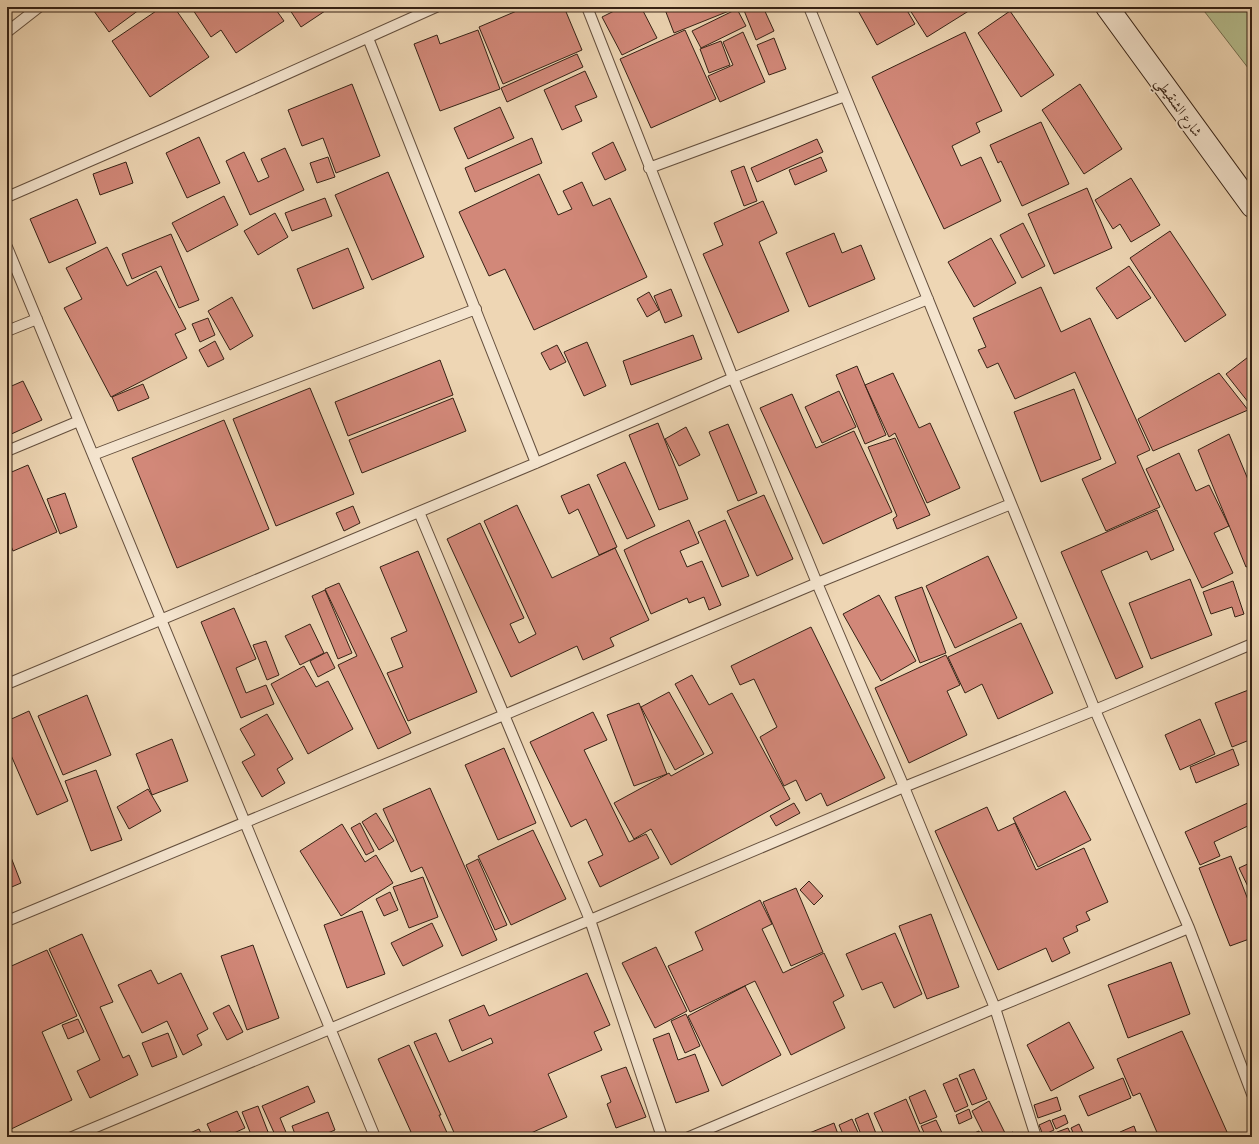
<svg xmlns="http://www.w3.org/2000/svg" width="1259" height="1144" font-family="Vollkorn,Amiri,serif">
	<rect width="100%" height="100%" fill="#eed6b4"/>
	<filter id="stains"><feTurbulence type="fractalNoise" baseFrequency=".005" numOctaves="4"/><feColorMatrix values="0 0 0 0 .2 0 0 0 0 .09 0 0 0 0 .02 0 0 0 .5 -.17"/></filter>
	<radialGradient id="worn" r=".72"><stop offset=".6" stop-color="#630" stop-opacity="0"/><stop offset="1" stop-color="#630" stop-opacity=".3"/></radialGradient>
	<path fill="#b6be8f" stroke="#767052" d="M1201,7H1252V73Z"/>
	<path fill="#d28879" stroke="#362215" d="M91,7H143L109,32Z
		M162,7H174L209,57L150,97L112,41Z
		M191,7H274L284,21L236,53L221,30L211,37Z
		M288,7H331L301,27Z
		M526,7H564L582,50L503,84L479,27Z
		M622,7H641L657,38L622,55L602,17Z
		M664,7H739L674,33Z
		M746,7H763L774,31L756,40L743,8Z
		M856,7H905L915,24L877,45Z
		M908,7H975L927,37Z
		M737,9L746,26L701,48L692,31Z
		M1010,11L1054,75L1021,97L978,33Z
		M478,30L500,89L440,111L414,44L437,35L440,44Z
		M685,30L716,99L651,128L620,59Z
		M743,32L765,82L720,102L708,76L733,65L723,42Z
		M965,32L1002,111L976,123L980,132L952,146L961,166L981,157L1001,201L944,229L872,77Z
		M774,38L786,69L769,75L757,45Z
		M721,41L730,65L709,73L700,49Z
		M577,54L583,67L507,102L501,88Z
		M585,71L597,97L575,106L582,121L562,130L544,90Z
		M352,84L380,156L336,173L323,138L302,146L288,110Z
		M1080,84L1122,149L1084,174L1042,110Z
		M500,107L514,138L468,159L454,128Z
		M1041,122L1069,184L1022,206L1001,161L998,163L990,145Z
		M199,137L220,183L187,198L166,153Z
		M532,138L542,163L475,192L465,168Z
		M817,139L823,152L757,182L751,168Z
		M613,142L626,170L605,180L592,153Z
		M285,148L304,190L250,215L226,161L244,152L258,182L269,177L261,159Z
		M328,157L335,177L317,183L310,163Z
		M821,157L827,171L795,185L789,170Z
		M126,162L133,183L100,195L93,174Z
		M744,166L757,201L744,206L731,171Z
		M388,172L424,257L372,280L335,195Z
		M539,174L558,215L572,209L563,191L582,182L593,206L610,198L647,277L534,330L505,269L489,276L459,212Z
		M1131,178L1160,225L1131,242L1120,224L1113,229L1095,200Z
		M1087,188L1112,248L1054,274L1028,214Z
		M224,196L238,225L187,252L172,223Z
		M325,198L332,216L292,231L285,213Z
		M77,199L96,243L49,263L30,219Z
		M763,201L777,233L759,242L789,311L738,333L703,254L723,245L714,223Z
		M275,213L288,237L258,255L244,231Z
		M1023,223L1045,266L1022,278L1000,235Z
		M1170,231L1226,315L1185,342L1130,258Z
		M834,233L842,253L861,245L875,279L809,307L786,253Z
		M171,234L199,300L179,308L161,266L132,279L122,254Z
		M991,238L1016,283L974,307L948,262Z
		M107,247L127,286L156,271L186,329L175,334L187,358L111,397L64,308L82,299L66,268Z
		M348,248L364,288L313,309L297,269Z
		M1129,266L1151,298L1117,319L1096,288Z
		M1041,287L1061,332L1090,318L1150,450L1137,456L1160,507L1106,531L1082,479L1116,463L1075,372L1015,399L998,363L987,368L978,350L986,347L973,318Z
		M671,289L682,316L665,323L654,296Z
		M649,292L659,310L647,317L637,299Z
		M232,297L253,336L230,350L208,311Z
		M208,318L215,335L200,342L192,324Z
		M693,335L702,359L631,385L623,361Z
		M215,341L224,359L208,367L199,350Z
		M587,342L606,386L584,396L564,352Z
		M557,345L566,362L550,370L541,353Z
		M1252,354V407L1226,374Z
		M440,360L453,395L348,436L335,402Z
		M857,366L886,435L865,444L836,375Z
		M893,373L919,428L930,423L960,488L927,503L895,433L889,437L865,385Z
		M1219,373L1248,410L1153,451L1138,419Z
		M23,381L42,420L7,436V388Z
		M143,384L149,398L118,411L112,397Z
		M310,388L354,494L276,526L233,419Z
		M1074,389L1101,459L1041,482L1014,412Z
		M839,391L856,427L822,443L805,407Z
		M792,394L816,448L854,431L892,512L823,544L760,408Z
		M453,398L466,431L362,473L349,440Z
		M224,420L269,529L177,568L132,458Z
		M658,423L688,499L659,510L629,435Z
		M728,424L757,493L738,501L709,432Z
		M686,427L700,455L679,466L665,439Z
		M1229,434L1252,489V565L1246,567L1198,450Z
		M895,438L930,515L897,529L893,519L897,516L868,447Z
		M1179,453L1196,491L1209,485L1229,526L1214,533L1233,573L1202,588L1146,469Z
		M625,462L655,526L627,539L597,475Z
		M28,465L57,532L13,551L7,536V474Z
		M589,484L617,547L599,555L578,509L569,514L561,496Z
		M65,493L77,527L60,534L47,499Z
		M764,495L793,559L757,576L727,511Z
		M517,505L552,578L615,548L649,620L610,638L614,646L583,660L577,646L511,677L447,539L480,523L524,618L510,624L519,643L536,634L484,521Z
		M353,506L360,523L344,531L336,513Z
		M1157,510L1174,550L1151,560L1147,551L1101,571L1143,667L1116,679L1061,552Z
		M689,520L699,543L680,551L687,567L702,561L721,605L709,610L704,597L689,603L687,598L651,614L624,550L644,540Z
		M725,520L749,576L722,587L698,532Z
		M418,551L477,692L408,721L387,673L403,667L391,638L407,631L380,567Z
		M988,556L1017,618L955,648L926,586Z
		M1190,579L1212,635L1151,659L1129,603Z
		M1233,581L1244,614L1235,617L1232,607L1211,614L1203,592Z
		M339,583L411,733L378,749L338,665L357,656L325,589Z
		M922,587L946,653L920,663L895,597Z
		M325,590L352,653L338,659L312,596Z
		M879,595L916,661L881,681L843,614Z
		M234,608L256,659L236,668L246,693L266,685L274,704L241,718L201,622Z
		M1021,623L1053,693L998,719L982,684L965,693L948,657Z
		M310,624L324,653L300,665L285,636Z
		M811,627L885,778L827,806L821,793L806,801L796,780L784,786L760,737L777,727L754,679L740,685L731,666Z
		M266,641L279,675L267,680L253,645Z
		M327,652L335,668L318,677L310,661Z
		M946,655L960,685L947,691L967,735L909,763L875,688Z
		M304,666L316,687L328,681L353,729L308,754L271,684Z
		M692,675L709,705L732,693L790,799L671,865L651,829L634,839L614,803L669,773L671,776L713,753L675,684Z
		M1251,689L1252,739L1232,747L1215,703Z
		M669,692L704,754L675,770L641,707Z
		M87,695L111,755L63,775L38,716Z
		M639,703L667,774L634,786L607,715Z
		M29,711L68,801L37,815L7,746V721Z
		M593,712L607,740L584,750L629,842L646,834L659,858L600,887L588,862L603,855L586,819L571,827L530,742Z
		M267,714L293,759L277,769L285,783L262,797L242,762L255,755L240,729Z
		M1200,719L1215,754L1180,770L1165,735Z
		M172,739L188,781L152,795L136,754Z
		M504,748L536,823L498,840L465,765Z
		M1233,749L1239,765L1196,783L1190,767Z
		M96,770L122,840L91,851L65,781Z
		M430,788L497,940L462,956L422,867L411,872L383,809Z
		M148,789L161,811L129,829L117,807Z
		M1065,791L1091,840L1038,867L1013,818Z
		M1252,801V825V824L1214,842L1220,856L1200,865L1185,832Z
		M794,803L800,813L776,826L770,816Z
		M987,807L998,831L1015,823L1036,870L1084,848L1108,902L1086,912L1090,920L1076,926L1078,931L1063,938L1070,953L1052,962L1046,948L998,970L935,831Z
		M376,813L394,841L379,850L362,822Z
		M360,823L374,851L366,855L351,828Z
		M342,824L365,862L376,855L393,883L341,916L300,851Z
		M533,830L566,899L511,925L478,856Z
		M7,847L21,883L7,889Z
		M1231,856L1252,910V938L1230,946L1199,868Z
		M478,859L507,925L495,930L466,865Z
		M1252,862V895L1239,868Z
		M423,877L438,917L409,928L393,887Z
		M809,881L823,896L814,905L800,890Z
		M796,888L823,952L791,966L763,902Z
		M390,892L398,910L384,916L376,899Z
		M760,900L772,924L762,929L783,973L824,953L844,996L833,1002L845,1028L791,1055L755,981L690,1012L668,966L703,950L695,932Z
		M362,911L385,974L347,988L324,925Z
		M931,914L959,987L927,999L899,926Z
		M432,923L443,946L403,966L391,943Z
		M895,933L922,994L894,1008L882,982L862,990L846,954Z
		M82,934L113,1002L100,1007L123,1058L129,1055L138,1075L90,1098L77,1071L100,1060L49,949Z
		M253,945L279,1018L247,1030L221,956Z
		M656,947L687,1011L655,1028L622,963Z
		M47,950L77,1016L42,1032L72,1100L7,1131V968Z
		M1171,962L1190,1014L1128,1038L1108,985Z
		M151,970L158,984L181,973L208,1029L197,1035L202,1045L183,1055L167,1021L142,1033L118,985Z
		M587,973L610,1025L594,1032L602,1050L548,1074L567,1117L531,1133L533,1137H456L414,1042L436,1033L449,1062L493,1043L491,1038L462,1051L449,1020L484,1005L489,1016Z
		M745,986L781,1055L722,1086L688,1016Z
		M229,1005L243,1032L227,1040L213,1013Z
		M686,1014L700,1046L685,1053L671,1021Z
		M78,1019L84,1032L68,1039L62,1025Z
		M1069,1022L1094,1068L1051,1091L1027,1045Z
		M1182,1031L1227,1132L1216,1137H1159L1140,1093L1133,1096L1117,1059Z
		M168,1033L177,1057L152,1067L142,1043Z
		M669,1033L678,1060L695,1054L709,1091L676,1103L653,1039Z
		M409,1045L441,1115H439L449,1137H407L406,1134L411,1132L378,1059Z
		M626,1067L646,1117L616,1128L607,1104L611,1102L601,1076Z
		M974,1069L987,1099L972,1105L959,1075Z
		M957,1078L968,1106L955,1112L943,1084Z
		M1123,1078L1131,1098L1088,1116L1079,1096Z
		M308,1086L315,1102L280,1118L288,1137H276L262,1106Z
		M925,1090L937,1117L920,1124L909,1097Z
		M1057,1097L1061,1110L1038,1118L1034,1105Z
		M906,1099L922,1137H885L874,1113Z
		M989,1101L1005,1133L997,1137H985L972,1111Z
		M258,1106L270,1137H252L242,1112Z
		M969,1109L972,1118L959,1124L956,1115Z
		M237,1111L245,1128L234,1133L235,1137H213L207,1124Z
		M328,1112L335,1130L318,1137H296L292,1126Z
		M868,1113L877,1136L874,1137H862L855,1119Z
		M1065,1115L1068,1123L1056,1129L1052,1120Z
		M852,1119L860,1137H844L839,1125Z
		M936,1120L944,1137H926L921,1126Z
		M1050,1120L1054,1130L1043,1135L1039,1125Z
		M834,1123L839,1137H802V1136Z
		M1079,1124L1083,1133L1075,1137L1071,1128Z
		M1134,1126L1138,1137H1121L1120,1132Z
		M1068,1128L1072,1137H1059L1057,1132Z
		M199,1129L203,1137H181Z
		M979,1131L981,1137H965Z
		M1013,1132L1015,1137H1006L1005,1135Z"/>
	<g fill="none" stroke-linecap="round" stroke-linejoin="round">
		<defs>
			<path id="lane" d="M587,7L733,378L817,583L904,787L995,1008L1036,1137
				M809,7L1095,710L1189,928L1252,1094
				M7,32L39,7
				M368,38L536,463
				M649,168L845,96
				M7,197L166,128L436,7
				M7,247L375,1137
				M7,331L37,319
				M7,451L79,421
				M93,455L476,309
				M419,512L590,920L662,1137
				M7,684L536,463L733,378L928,299
				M7,921L504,715L817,583L1011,504
				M72,1137L590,920L904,787L1095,710L1252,644
				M689,1137L995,1008L1189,928"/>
			<path id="secondary" d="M1107,7L1252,206"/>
		</defs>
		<use href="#lane" stroke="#644f3d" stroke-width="12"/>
		<use href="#secondary" stroke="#362215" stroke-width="24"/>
		<use href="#lane" stroke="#f4e4ce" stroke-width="10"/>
		<use href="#secondary" stroke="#f4e4ce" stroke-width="22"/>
	</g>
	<g text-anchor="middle" stroke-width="3.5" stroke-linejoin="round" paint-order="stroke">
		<g font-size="14" fill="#362215" stroke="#f4e4ce">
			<text transform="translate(1179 107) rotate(54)" y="5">شارع الشنقيطي</text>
		</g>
	</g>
	<rect width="1259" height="1144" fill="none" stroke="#eed6b4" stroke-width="24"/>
	<rect x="8" y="8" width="1243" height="1128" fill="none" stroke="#362215" stroke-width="2"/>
	<rect x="12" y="12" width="1235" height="1120" fill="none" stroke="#362215"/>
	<rect width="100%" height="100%" filter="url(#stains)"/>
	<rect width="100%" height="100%" fill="url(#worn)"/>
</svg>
